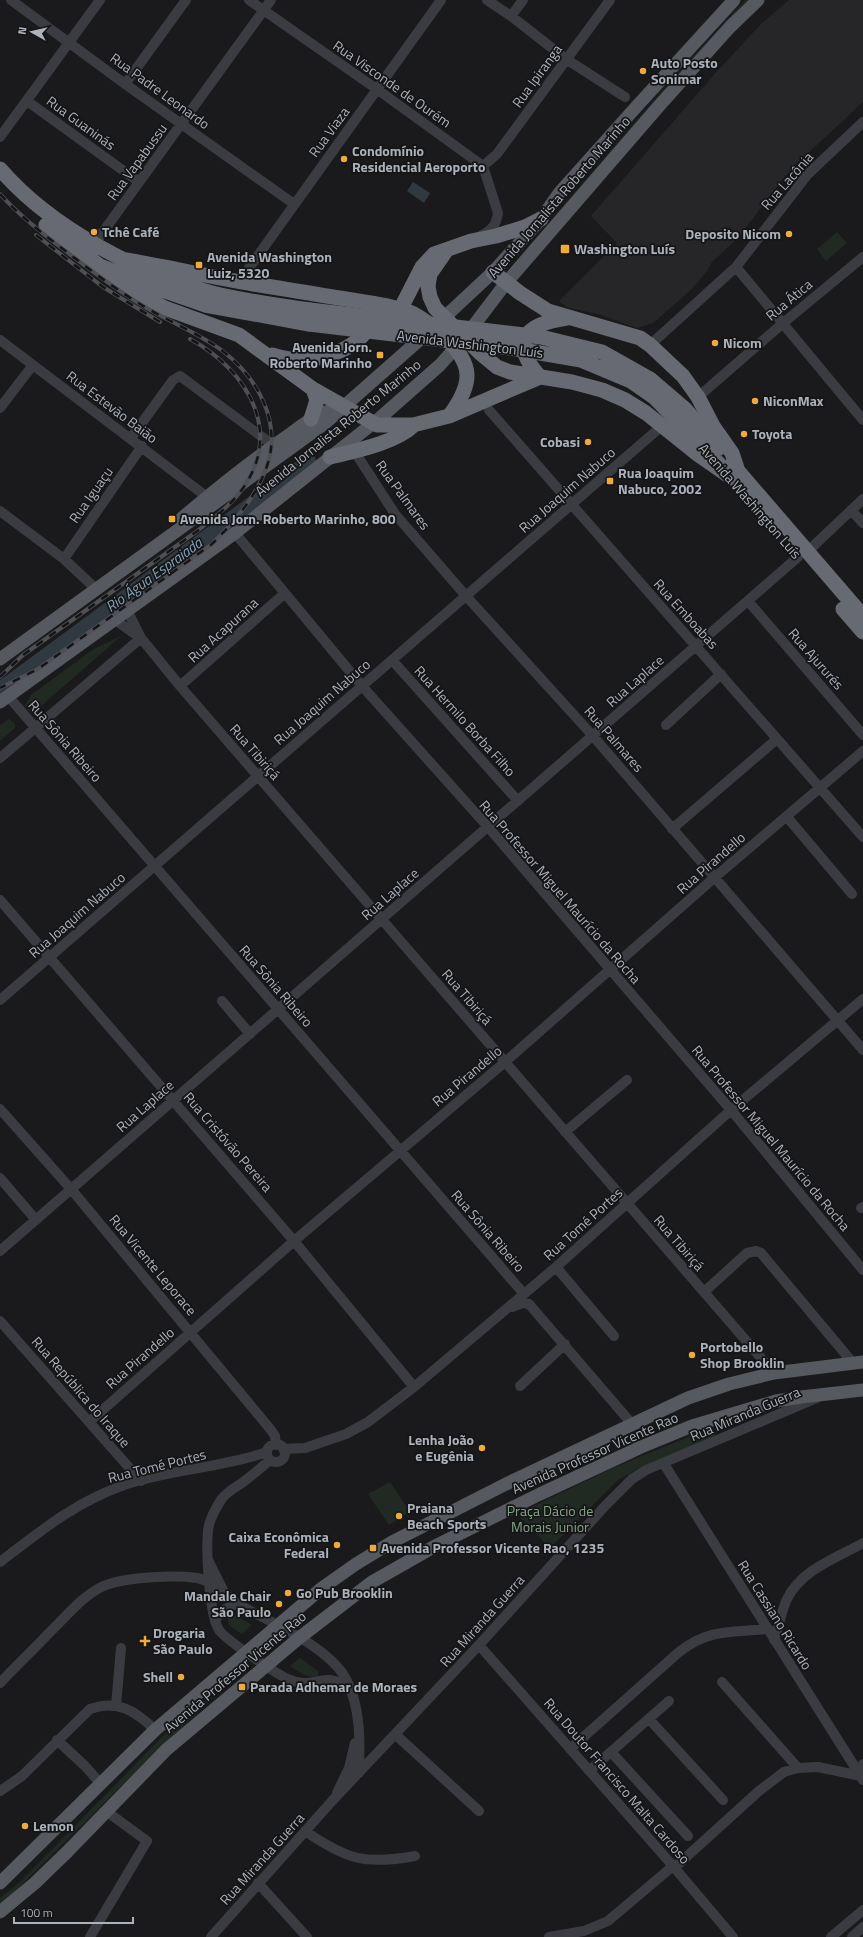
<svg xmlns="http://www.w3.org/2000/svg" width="863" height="1937" font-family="'Titillium Web',sans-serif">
	<rect width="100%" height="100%" fill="#1a1a1c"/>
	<path fill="#262629" d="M789,0H863V102L794,166L782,180L738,238L712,262L707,271L692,289L653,323L637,328L601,315L566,307L559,301L617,243L591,216L719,69L762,23Z"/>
	<path fill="#212a22" d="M745,0H748L723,25L513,268L511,267L668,84Z
		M837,232L847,243L826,261L817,249Z
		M121,636L32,714L25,706L31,695L92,650Z
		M9,719L15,724V728L0,741V725Z
		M712,1427L716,1437L641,1467L618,1480L550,1548L517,1514L613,1468Z
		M390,1482L410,1512L389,1525L368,1494Z
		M234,1614L252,1625L242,1634C235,1629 225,1625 228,1616Z
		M300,1658L318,1671V1676C307,1679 299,1672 290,1666Z
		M213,1698L167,1741L11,1895L0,1903V1898L20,1882L162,1737L204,1701Z"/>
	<path fill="#303940" d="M413,182L430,193L424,203L407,191Z"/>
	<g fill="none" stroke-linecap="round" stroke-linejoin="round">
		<path stroke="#303940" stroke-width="14" d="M0,689L309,461"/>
		<path stroke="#3b3c41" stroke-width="10" d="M11,0L125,84L294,204
			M249,0L378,90L483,166L498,213C496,225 492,230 482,235
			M487,0L511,16L566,59L625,97
			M511,16L523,0
			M125,84L186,0
			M27,101L139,182
			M0,137L100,0
			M483,166L497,154L610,0
			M95,243L271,0
			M736,267L863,420
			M239,282L441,0
			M0,340L207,497
			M650,345L736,267L808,174L863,122
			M698,397L782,324L863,257
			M0,408L33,365
			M489,410L863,837
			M131,438L173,380L180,376L273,445
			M351,446L395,514L466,596L593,736L863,1050
			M851,510L863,523
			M0,511L64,559L96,589
			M235,533L362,686L488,827L731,1110L863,1270
			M807,552L863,499
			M64,559L142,446
			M748,601L863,735
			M127,610L141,638L180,686L774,1373
			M114,619L139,637
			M392,660L518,801
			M180,686L284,594
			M8,696L524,1294
			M666,725L721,674
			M0,758L141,638
			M787,817L852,894
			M672,829L777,739
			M0,900L294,1241L414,1387
			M0,1000L663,425
			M222,1001L250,1034
			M0,1109L71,1189L271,1430L275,1436L276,1445
			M565,1132L627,1080
			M0,1178L36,1220
			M861,1208L863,1207
			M0,1251L798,557
			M556,1267L614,1336
			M704,1292L747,1253L756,1251L761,1253L853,1363
			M512,1307L523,1303L529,1304L632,1424
			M0,1321L141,1481
			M520,1386L565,1344
			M89,1422L294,1241L505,1062L714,878L863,751
			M267 1453a9 9 0 1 1 18 0a9 9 0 1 1-18 0Z
			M283,1449L305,1448L346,1434L368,1422L414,1387L556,1267L731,1110L863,999
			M270,1460C261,1468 251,1476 242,1483C234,1488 226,1492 221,1500C216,1508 211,1516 209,1525C205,1543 209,1615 219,1630C226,1640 275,1673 288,1679C315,1692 324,1667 350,1690
			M664,1464L863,1780
			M208,1560L224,1592
			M0,1562C42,1530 74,1503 124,1485C171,1469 221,1468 267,1452
			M215,1621C221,1610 226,1607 239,1604
			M774,1640C779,1627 781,1612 787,1599C801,1570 836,1558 863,1543
			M479,1645L673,1866L733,1937
			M722,1682L798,1768
			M0,1683C16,1666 33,1650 49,1633C66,1617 86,1591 109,1584C131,1577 174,1575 197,1578C214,1581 226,1596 240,1605C271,1623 328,1646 346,1679C361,1708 360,1741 359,1773L349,1768
			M116,1706L121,1648
			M649,1719L723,1800
			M396,1735L479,1811
			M57,1740L85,1766L101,1784
			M570,1749L679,1652C710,1628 731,1633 767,1629
			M611,1752L688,1836
			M589,1771L669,1701
			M0,1791L22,1776L90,1709C117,1699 136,1711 155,1730
			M337,1793L349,1768L355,1743
			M305,1831C347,1860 366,1865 415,1856
			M674,1868L759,1791L784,1772L798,1768L818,1767L861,1776L863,1764
			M258,1883L307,1937
			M90,1937L147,1841L106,1811
			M211,1937L332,1801L479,1645L605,1506L632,1479L646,1470L817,1398
			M549,1937L584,1931L608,1921L673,1866
			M831,1937L863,1910
			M852,1937L863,1927"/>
		<path stroke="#575960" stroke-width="13" d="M182,518C216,489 252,460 289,435C301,426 314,415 329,411L336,415
			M0,659L324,424L434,327L493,272L541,219L560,192L637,106L734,0
			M0,702L235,533L381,417L440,365L465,337L506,283L659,106L730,27L758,0
			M0,1883L155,1730L322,1588L356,1564L392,1542L506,1484L688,1398L729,1384L774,1373L863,1362
			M0,1912L35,1883L68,1851L166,1750L299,1638L372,1582L437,1545L540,1494L641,1447L692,1426L776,1401L801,1397L863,1390"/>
		<path stroke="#676a72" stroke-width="15" d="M0,169C51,228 137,273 212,293C244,301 277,305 310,310
			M46,225L100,266L162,290L205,305L309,324
			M446,251L430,274L428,286L430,297L435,308L480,353L497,367L510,372L572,382L602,390L625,400L646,413L696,453L732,478
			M126,260C168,267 211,277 253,284C286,289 319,295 352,300C372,303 395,306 414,314C425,320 436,329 445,337C474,365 473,383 450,415
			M100,266L135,292L165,308L239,335L313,389L377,425H413L449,416L540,377
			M493,272L520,293L548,311L640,338L650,345L683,376L698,397L713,426L732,453L738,471
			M400,310L422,267L434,254L471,241L496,236L525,227L541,219
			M272,355C282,358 292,360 303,360C325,359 366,346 369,321
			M540,377C508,341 526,324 567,318
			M311,419L317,400L313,389
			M330,457C355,451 396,443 414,425
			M732,464L863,616
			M843,609L863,632"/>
		<defs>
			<path id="rail" d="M0,194C18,214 38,230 59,246C85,266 112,287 140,304C167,321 199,333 224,352C258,379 282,422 267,466C257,496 234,522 212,544L38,669L0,688
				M36,235L103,287L160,322
				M0,677L23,655L196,532C210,521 225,510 237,496C287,436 249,371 190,339"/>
		</defs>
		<use href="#rail" stroke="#4e5056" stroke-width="4"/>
		<use href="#rail" stroke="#151517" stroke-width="2.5" stroke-dasharray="8" stroke-linecap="butt"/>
		<path stroke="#676a72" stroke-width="15" d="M310,310L541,337L602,352L650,379L685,409L719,448
			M309,324L511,348L581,360L631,381L654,397L720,465"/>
	</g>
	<g fill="#eeaa3f" stroke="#151517" stroke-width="1.5">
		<circle cx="643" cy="71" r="4"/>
		<circle cx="344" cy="159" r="4"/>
		<circle cx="94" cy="232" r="4"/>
		<circle cx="789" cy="234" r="4"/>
		<rect x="560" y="244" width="10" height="10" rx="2"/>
		<rect x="195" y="261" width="8" height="8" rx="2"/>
		<circle cx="715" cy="343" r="4"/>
		<rect x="376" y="351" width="8" height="8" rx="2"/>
		<circle cx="755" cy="401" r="4"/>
		<circle cx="744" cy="434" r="4"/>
		<circle cx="588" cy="442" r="4"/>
		<rect x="606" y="477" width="8" height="8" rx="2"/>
		<rect x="168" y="515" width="8" height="8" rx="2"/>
		<circle cx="692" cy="1355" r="4"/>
		<circle cx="482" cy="1448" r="4"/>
		<circle cx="399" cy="1516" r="4"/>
		<circle cx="337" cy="1545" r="4"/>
		<rect x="369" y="1544" width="8" height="8" rx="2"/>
		<circle cx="288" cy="1593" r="4"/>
		<circle cx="279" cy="1604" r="4"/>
		<path d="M143 1635h4v4h4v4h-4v4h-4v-4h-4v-4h4z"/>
		<circle cx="181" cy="1677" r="4"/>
		<rect x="238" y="1683" width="8" height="8" rx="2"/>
		<circle cx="25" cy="1826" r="4"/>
	</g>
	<g text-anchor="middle" stroke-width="3.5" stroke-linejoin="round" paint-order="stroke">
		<g font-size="14" font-weight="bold" fill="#acb2bb" stroke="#151517" text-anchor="start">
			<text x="651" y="68">Auto Posto<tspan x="651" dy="16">Sonimar</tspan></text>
			<text x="352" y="156">Condomínio<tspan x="352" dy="16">Residencial Aeroporto</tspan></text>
			<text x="102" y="237">Tchê Café</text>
			<text x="781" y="239" text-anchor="end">Deposito Nicom</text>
			<text x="574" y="254">Washington Luís</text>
			<text x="207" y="262">Avenida Washington<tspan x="207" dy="16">Luiz, 5320</tspan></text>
			<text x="723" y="348">Nicom</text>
			<text x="372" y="352" text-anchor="end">Avenida Jorn.<tspan x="372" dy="16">Roberto Marinho</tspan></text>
			<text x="763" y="406">NiconMax</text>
			<text x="752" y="439">Toyota</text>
			<text x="580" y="447" text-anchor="end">Cobasi</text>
			<text x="618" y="478">Rua Joaquim<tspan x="618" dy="16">Nabuco, 2002</tspan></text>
			<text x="180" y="524">Avenida Jorn. Roberto Marinho, 800</text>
			<text x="700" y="1352">Portobello<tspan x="700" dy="16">Shop Brooklin</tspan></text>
			<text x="474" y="1445" text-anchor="end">Lenha João<tspan x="474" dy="16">e Eugênia</tspan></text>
			<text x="407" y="1513">Praiana<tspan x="407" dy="16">Beach Sports</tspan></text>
			<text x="329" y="1542" text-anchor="end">Caixa Econômica<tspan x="329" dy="16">Federal</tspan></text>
			<text x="381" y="1553">Avenida Professor Vicente Rao, 1235</text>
			<text x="296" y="1598">Go Pub Brooklin</text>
			<text x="271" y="1601" text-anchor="end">Mandale Chair<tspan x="271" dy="16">São Paulo</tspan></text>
			<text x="153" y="1638">Drogaria<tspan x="153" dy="16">São Paulo</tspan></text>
			<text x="173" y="1682" text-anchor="end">Shell</text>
			<text x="250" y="1692">Parada Adhemar de Moraes</text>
			<text x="33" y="1831">Lemon</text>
		</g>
		<g font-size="14" fill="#acb2bb" stroke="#151517">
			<text transform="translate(537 76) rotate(-54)" y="5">Rua Ipiranga</text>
			<text transform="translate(392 84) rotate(35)" y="5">Rua Visconde de Ourém</text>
			<text transform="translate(160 91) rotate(36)" y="5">Rua Padre Leonardo</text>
			<text transform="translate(81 123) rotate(36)" y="5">Rua Guaninás</text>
			<text transform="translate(329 132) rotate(-54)" y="5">Rua Viaza</text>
			<text transform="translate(137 162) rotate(-54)" y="5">Rua Vapabussu</text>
			<text transform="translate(787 181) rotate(-49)" y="5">Rua Lacônia</text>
			<text transform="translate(559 197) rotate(-49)" y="5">Avenida Jornalista Roberto Marinho</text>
			<text transform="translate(789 300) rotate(-40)" y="5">Rua Ática</text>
			<text transform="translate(470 344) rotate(7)" y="5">Avenida Washington Luís</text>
			<text transform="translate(112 407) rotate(37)" y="5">Rua Estevão Baião</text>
			<text transform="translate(338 428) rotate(-39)" y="5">Avenida Jornalista Roberto Marinho</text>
			<text transform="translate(567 490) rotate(-41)" y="5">Rua Joaquim Nabuco</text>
			<text transform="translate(91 495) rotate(-55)" y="5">Rua Iguaçu</text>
			<text transform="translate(403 495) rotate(54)" y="5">Rua Palmares</text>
			<text transform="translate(750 501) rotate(49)" y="5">Avenida Washington Luís</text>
			<text transform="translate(686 614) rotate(48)" y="5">Rua Emboabas</text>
			<text transform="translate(223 630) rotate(-42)" y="5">Rua Acapurana</text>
			<text transform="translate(816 659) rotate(49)" y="5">Rua Ajururés</text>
			<text transform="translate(635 681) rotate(-41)" y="5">Rua Laplace</text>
			<text transform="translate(322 702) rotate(-41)" y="5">Rua Joaquim Nabuco</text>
			<text transform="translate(465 721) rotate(48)" y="5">Rua Hermilo Borba Filho</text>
			<text transform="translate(614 739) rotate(49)" y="5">Rua Palmares</text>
			<text transform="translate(65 741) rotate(49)" y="5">Rua Sônia Ribeiro</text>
			<text transform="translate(255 752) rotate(49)" y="5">Rua Tibiriçá</text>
			<text transform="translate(711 863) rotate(-41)" y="5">Rua Pirandello</text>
			<text transform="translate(560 892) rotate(49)" y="5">Rua Professor Miguel Maurício da Rocha</text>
			<text transform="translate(390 894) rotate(-41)" y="5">Rua Laplace</text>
			<text transform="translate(77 915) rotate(-41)" y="5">Rua Joaquim Nabuco</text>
			<text transform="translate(276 986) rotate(49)" y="5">Rua Sônia Ribeiro</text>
			<text transform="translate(467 997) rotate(49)" y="5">Rua Tibiriçá</text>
			<text transform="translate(467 1076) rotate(-40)" y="5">Rua Pirandello</text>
			<text transform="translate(145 1106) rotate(-41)" y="5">Rua Laplace</text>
			<text transform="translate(771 1138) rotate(50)" y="5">Rua Professor Miguel Maurício da Rocha</text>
			<text transform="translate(228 1142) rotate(49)" y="5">Rua Cristóvão Pereira</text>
			<text transform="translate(583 1224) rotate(-42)" y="5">Rua Tomé Portes</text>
			<text transform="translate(488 1231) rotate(49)" y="5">Rua Sônia Ribeiro</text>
			<text transform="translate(679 1243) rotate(49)" y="5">Rua Tibiriçá</text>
			<text transform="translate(153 1265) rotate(50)" y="5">Rua Vicente Leporace</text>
			<text transform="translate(140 1358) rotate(-41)" y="5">Rua Pirandello</text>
			<text transform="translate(81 1392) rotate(49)" y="5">Rua República do Iraque</text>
			<text transform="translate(745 1414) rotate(-23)" y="5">Rua Miranda Guerra</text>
			<text transform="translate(595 1453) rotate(-24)" y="5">Avenida Professor Vicente Rao</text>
			<text transform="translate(157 1466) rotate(-14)" y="5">Rua Tomé Portes</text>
			<text transform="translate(775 1615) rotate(58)" y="5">Rua Cassiano Ricardo</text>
			<text transform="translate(482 1621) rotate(-48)" y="5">Rua Miranda Guerra</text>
			<text transform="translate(235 1672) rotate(-40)" y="5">Avenida Professor Vicente Rao</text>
			<text transform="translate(617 1781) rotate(49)" y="5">Rua Doutor Francisco Malta Cardoso</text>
			<text transform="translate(262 1859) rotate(-48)" y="5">Rua Miranda Guerra</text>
		</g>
		<g font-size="14" fill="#84a584" stroke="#151517">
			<text x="550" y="1516">Praça Dácio de<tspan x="550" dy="16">Morais Junior</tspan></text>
		</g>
		<g font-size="15" font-style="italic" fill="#85a1b5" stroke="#151517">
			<text transform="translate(154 575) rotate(-36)" y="5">Rio Água Espraiada</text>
		</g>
	</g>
	<g transform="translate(32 32) rotate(278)" stroke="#151517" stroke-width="3" paint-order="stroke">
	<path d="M0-3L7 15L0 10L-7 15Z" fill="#acb2bb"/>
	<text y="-6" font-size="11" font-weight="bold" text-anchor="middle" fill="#acb2bb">N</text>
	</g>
	<path d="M14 1917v6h119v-6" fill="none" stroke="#acb2bb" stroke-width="2"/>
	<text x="20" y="1917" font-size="12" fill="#acb2bb" stroke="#151517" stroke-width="3" paint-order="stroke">100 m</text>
</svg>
